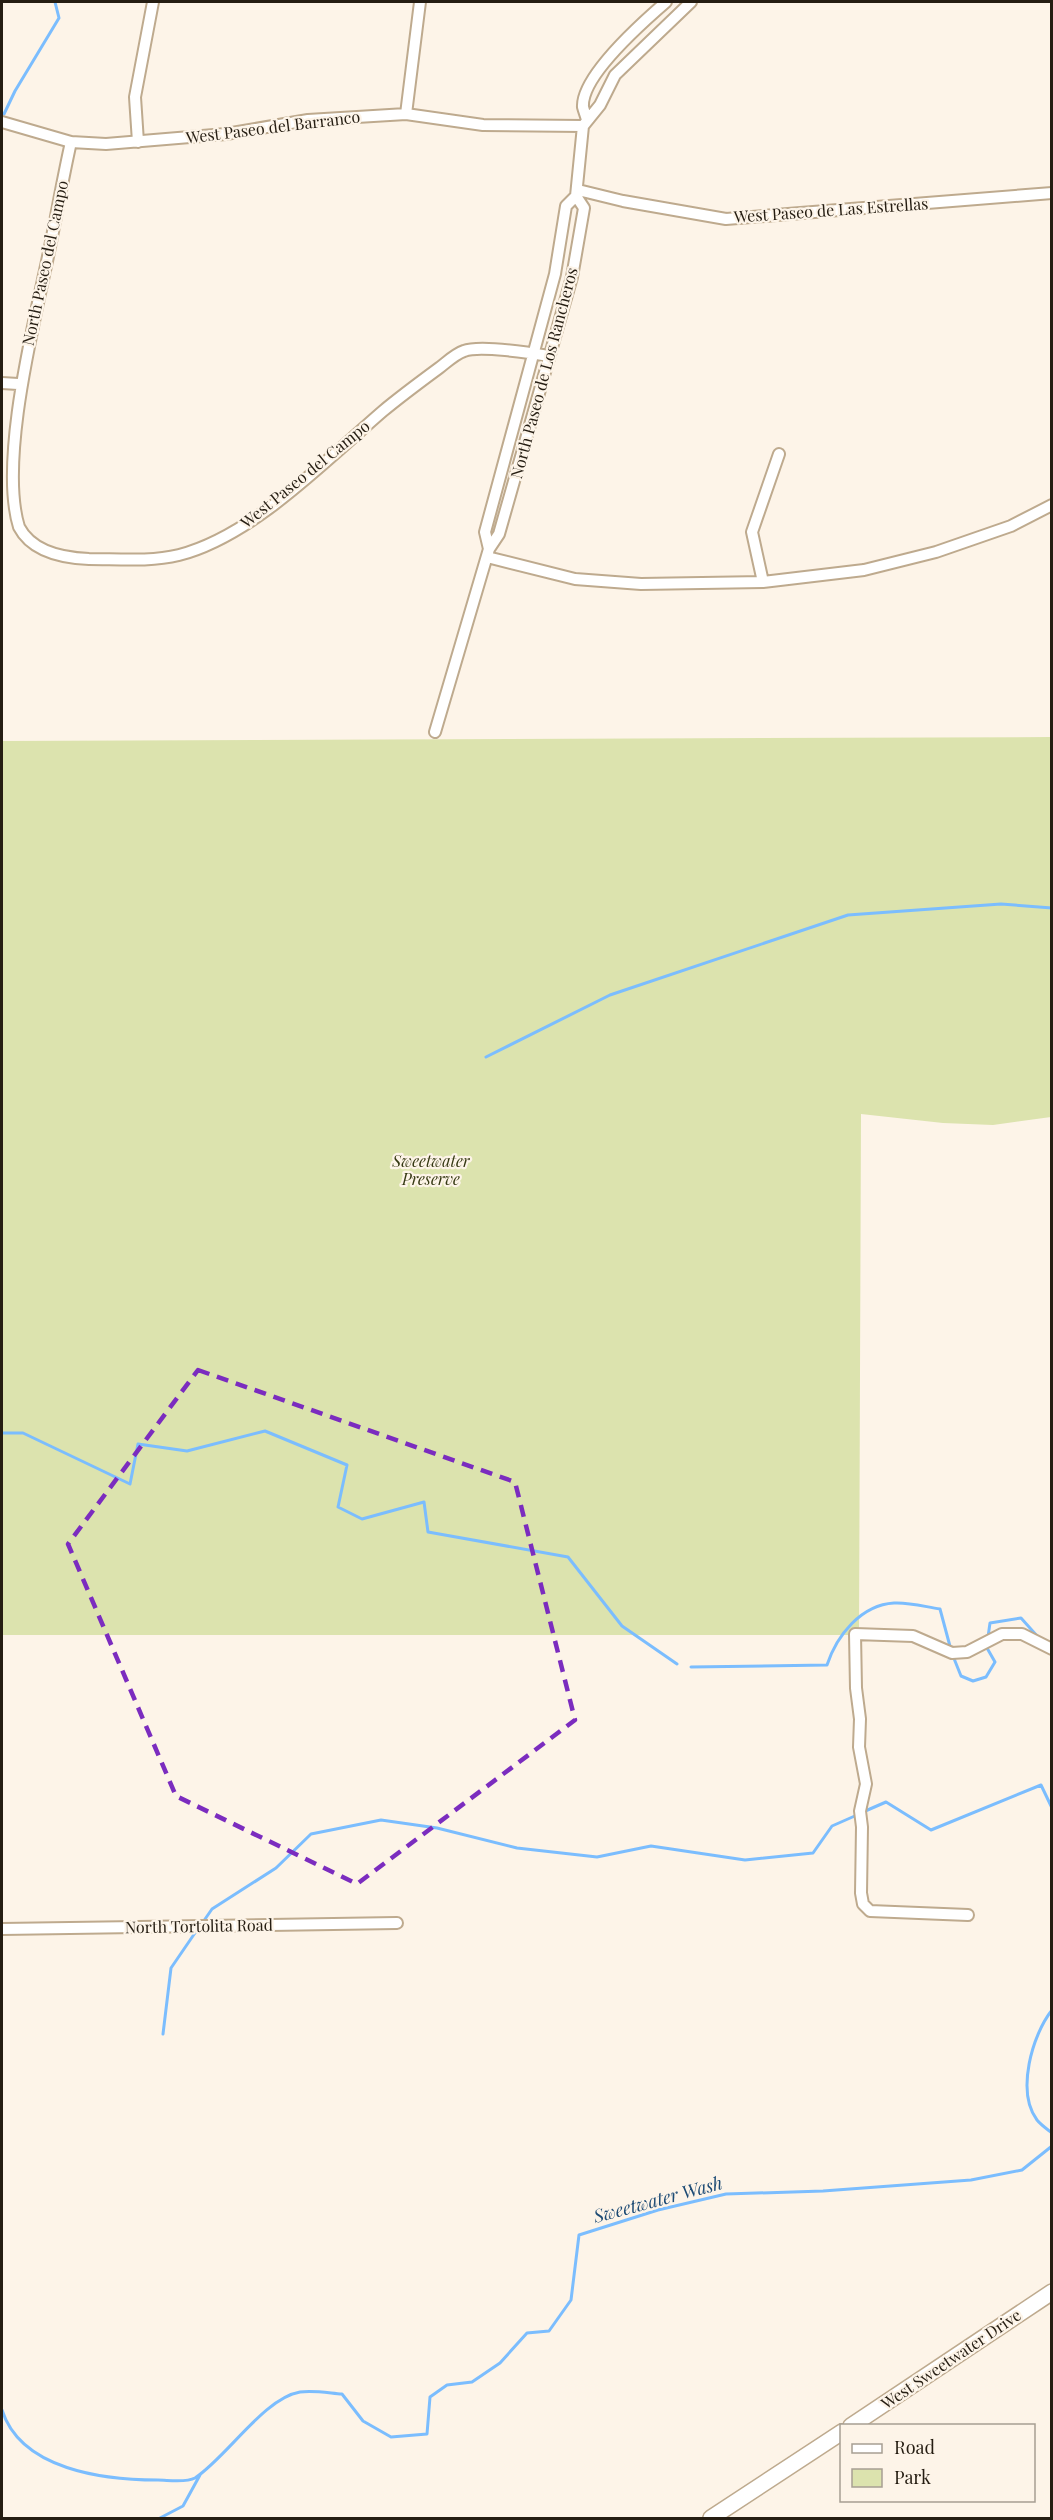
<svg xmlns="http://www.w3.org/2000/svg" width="1053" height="2520" font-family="'Playfair Display',serif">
	<rect width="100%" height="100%" fill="#fdf4e8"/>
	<path fill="#dce3ae" d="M1051,737V1117L993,1125L943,1123L861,1114L859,1635H2V741Z"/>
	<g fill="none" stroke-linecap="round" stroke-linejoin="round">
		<path stroke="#7bbdfe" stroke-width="3" d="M4,114L15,91L59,18L55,2
			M486,1057L610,995L848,915L1001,904L1052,908
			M2,1433H23L130,1484L138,1444L187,1451L265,1431L347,1465L338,1507L362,1519L424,1502L428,1532L568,1557L622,1626L677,1664
			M988,1637L990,1623L1021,1618L1038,1637
			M953,1656L961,1676L973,1681L986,1677L995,1662L987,1648V1644
			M691,1667L827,1665C837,1635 861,1605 894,1603C909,1602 926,1607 940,1609L951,1650
			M863,1812L886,1802L931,1830L1041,1785L1052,1808
			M203,1922L212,1909L276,1868L311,1834L381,1820L437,1828L517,1848L597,1857L651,1846L745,1860L813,1853L832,1826L857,1815
			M1052,2010C1032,2035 1016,2092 1037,2120C1041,2125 1047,2129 1052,2133
			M163,2034L171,1968L197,1930
			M2,2410C21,2470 104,2480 158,2480C168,2480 186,2483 195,2478C227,2457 264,2398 300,2392C313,2390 329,2393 342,2394L363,2421L391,2437L427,2434L430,2397L447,2385L472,2382L500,2363L527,2333L549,2331L571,2300L579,2235L658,2210L726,2194L823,2191L971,2180L1022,2170L1052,2146
			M160,2518L183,2506L200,2475"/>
		<defs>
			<path id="street" d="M406,114L420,2
				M587,120C586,116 584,111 583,107C581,76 644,21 666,2
				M2,122L71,142L106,144L226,134L308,120L406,114L483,125L583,126
				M71,142C61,186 54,231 44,275C30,340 0,466 19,527C32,552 63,558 89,559C118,559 150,562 179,555C253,536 326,460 383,411C401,396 420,382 439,368C447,362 455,354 464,351C479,345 531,353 549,356
				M138,142L135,97L153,2
				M578,190L623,201L726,219L1052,193
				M2,383L18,384
				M489,549L485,532L555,274L566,206L576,196L583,126L600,105L615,75L691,2
				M487,557L575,579L641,584L763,582L864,570L936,552L1011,526L1052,505
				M763,582L752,532L779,454
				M435,732L489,549L499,534L572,277L584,208L576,196
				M968,1915L870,1911L863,1904L861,1893L862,1827L860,1811L866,1784L859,1747L860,1719L856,1688L855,1634L913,1636L952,1653L967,1652L1002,1634H1022L1052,1649
				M2,1929L397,1923"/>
			<path id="secondary" d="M851,2426L1052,2292
				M711,2518L842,2432"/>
		</defs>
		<use href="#street" stroke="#beaa8e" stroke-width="14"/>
		<use href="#secondary" stroke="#beaa8e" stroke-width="18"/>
		<use href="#street" stroke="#fff" stroke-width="10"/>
		<use href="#secondary" stroke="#fff" stroke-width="15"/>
	</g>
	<path fill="none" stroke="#7b2cbf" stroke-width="4.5" stroke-dasharray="12 8" stroke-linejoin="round" d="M198,1370L515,1482L575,1720L357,1884L176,1796L68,1544Z"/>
	<g text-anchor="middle" stroke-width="4.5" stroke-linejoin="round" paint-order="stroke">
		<g font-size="16" fill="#251d12" stroke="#fdf4e8">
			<text transform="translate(273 127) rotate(-7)" y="6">West Paseo del Barranco</text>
			<text transform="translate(831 210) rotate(-4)" y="6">West Paseo de Las Estrellas</text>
			<text transform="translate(45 263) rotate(-78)" y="6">North Paseo del Campo</text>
			<text transform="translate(544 373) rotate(-75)" y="6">North Paseo de Los Rancheros</text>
			<text transform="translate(305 474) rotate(-39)" y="6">West Paseo del Campo</text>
			<text transform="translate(199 1926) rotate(-1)" y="6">North Tortolita Road</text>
			<text transform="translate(951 2359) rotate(-34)" y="6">West Sweetwater Drive</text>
		</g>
		<g font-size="16" font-style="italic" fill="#353812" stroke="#fdf4e8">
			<text x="431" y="1167">Sweetwater<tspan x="431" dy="18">Preserve</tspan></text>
		</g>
		<g font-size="18" font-style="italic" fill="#1c4a74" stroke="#fdf4e8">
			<text transform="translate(658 2200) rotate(-15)" y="6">Sweetwater Wash</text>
		</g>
	</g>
	<rect width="1053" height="2520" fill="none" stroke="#251d12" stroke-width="6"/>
	<rect x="840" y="2424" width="195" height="78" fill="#fdf4e8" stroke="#a79e92" stroke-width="1.5"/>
	<rect x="852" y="2444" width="30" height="9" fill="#ffffff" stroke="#a79e92" stroke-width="1.5"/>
	<text x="894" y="2454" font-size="18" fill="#251d12">Road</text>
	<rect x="852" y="2469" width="30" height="18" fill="#dce3ae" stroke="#a79e92" stroke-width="1.5"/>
	<text x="894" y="2484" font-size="18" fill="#251d12">Park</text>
</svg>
